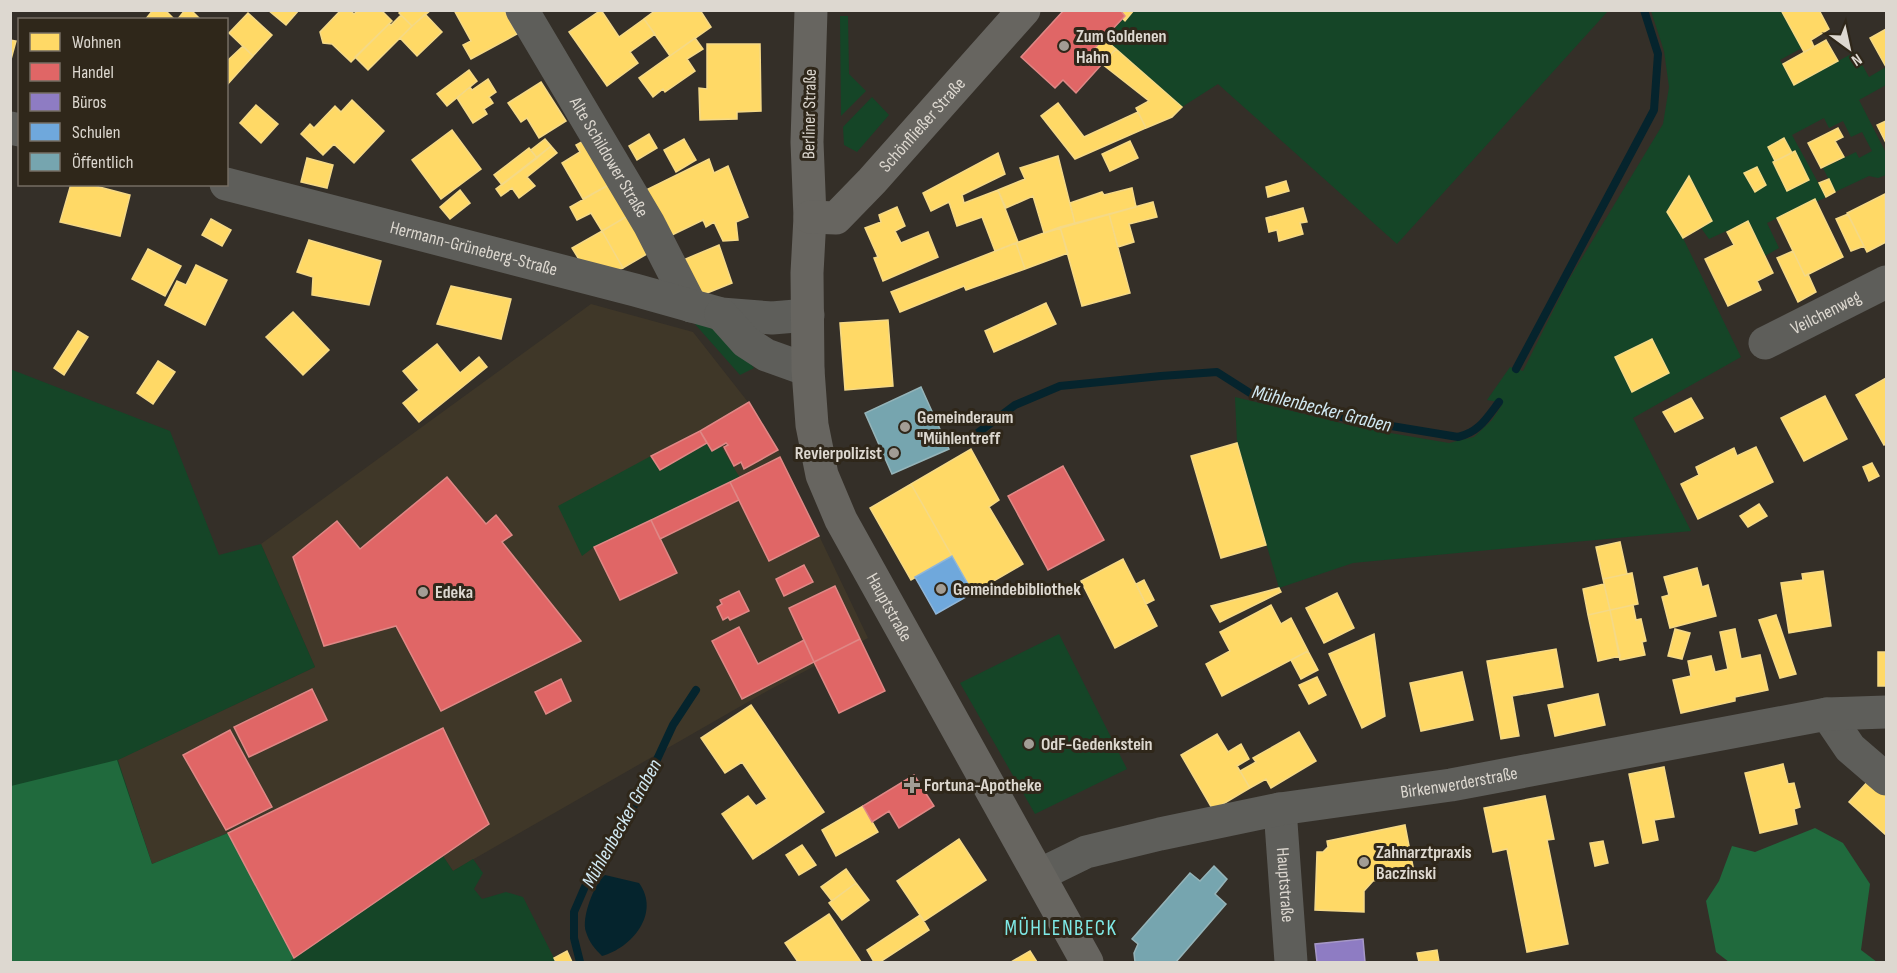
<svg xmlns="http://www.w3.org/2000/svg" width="1897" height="973" font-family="'Sofia Sans Condensed',sans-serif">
	<rect width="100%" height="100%" fill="#342f28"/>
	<path fill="#3f3728" d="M591,304L693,332L755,411L778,450L868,638L769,690L453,871L443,856L294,958L228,834L152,864L117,760L315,667L261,544Z"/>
	<path fill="#154527" d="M1134,11L1608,10V11L1397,244L1218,84L1182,107L1104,39L1123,19L1125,21Z
		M1651,11H1781L1802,48L1780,60L1794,85L1855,52L1869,77L1886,67V85L1859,100L1886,153V175L1878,178L1869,176L1835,192L1823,168L1856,152L1859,158L1872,151L1862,132L1851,137L1843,121L1829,128L1824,118L1792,135L1826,197L1816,202L1814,200L1767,223L1779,248L1765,256L1748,221L1709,239L1701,228L1712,221L1689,177L1667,211L1683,238L1741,357L1633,418L1691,531L1353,563L1279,588L1237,443L1235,397L1361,428L1449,443L1474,437L1492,420L1502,405L1498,402L1487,400L1510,367L1523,371L1568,281L1663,124L1669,87L1664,51Z
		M840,16H848L849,74L866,91L841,116Z
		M872,97L889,115L857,152L844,145L843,127Z
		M694,323C724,329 736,345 754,368L740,375Z
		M10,369L170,431L219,555L261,544L315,667L118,760L152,864L228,833L294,958L443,856L453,871L473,859L483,873L474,889L482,899L506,892L523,897L556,962H11Z
		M707,443L712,451L721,446L740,478L594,547L582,556L558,506L651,456L660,470Z
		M1059,634L1127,769L1035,814L960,683Z"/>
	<path fill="#206a3d" d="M117,760L152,864L228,833L294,958L289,962H11V786Z
		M1815,828L1843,843L1870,884L1861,950L1877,962H1729L1716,952L1706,901L1719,881L1732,846L1755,852Z"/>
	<path fill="#05242d" d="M605,875L639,883C661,913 632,948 602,956C595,949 589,942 586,932C581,918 594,884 605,875Z"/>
	<path fill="#ffd966" stroke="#f5d986" stroke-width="1.5" d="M153,10H165L175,20H145Z
		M185,10H191L201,20H177Z
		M268,10H299L286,25Z
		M341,10H350L354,14L358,10H381L392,21L351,62L332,44L323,43L320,32Z
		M402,10H431L412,26L399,13Z
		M454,10H504L517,34L471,59L463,45L471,41Z
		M601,10L619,37L644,19L655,34L630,52L638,63L607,86L569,32Z
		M656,10H700L711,27L670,56L644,19Z
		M1120,10H1134L1125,21L1123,19L1125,16Z
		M1781,10H1819L1829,29L1811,40L1814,47L1804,52Z
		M248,13L272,35L253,56L229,33Z
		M425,14L442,32L417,56L400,38Z
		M401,15L412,26L368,70L355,57L389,24L391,25Z
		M1886,29V67L1870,38Z
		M695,38L703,49L687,59L695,71L665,92L663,89L653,97L639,78Z
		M1104,39L1116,49L1102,64L1090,53Z
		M10,40L16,41L10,63Z
		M1826,40L1838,61L1794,85L1783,64Z
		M707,44H760L761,111L737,112V119L700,120L699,88L707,89Z
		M243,46L253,56L227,85L226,62Z
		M1116,49L1182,107L1172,117L1146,128L1136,108L1149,101L1102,64Z
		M469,70L477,81L447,106L437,94Z
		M488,79L496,92L489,97L493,103L484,109L487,114L473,123L457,98L470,87L472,90Z
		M541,82L566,121L539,138L527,118L521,122L508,103Z
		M352,100L384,131L354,163L334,144L323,155L301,134L310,124L314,128L335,106L341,112Z
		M1058,103L1084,137L1138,112L1146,128L1075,159L1041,116Z
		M256,105L278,124L261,143L240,123Z
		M1886,121V143L1877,125Z
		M1838,128L1843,137L1835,141L1844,157L1821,168L1808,143Z
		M452,130L481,169L441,199L412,160Z
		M649,134L657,148L637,160L629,146Z
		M1784,138L1792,153L1775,161L1768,147Z
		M545,139L551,146L537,158L531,150Z
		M587,139L612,183L583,199L562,163L580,152L576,145Z
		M684,139L696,160L676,172L664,150Z
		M1130,141L1138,158L1110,171L1102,154Z
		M551,146L557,153L527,177L535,186L519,198L512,188L501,196L496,189Z
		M529,148L537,158L502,185L494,175Z
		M1795,151L1809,180L1787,191L1773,162Z
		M998,153L1005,174L962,195L964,203L998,190L1018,242L995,251L982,217L957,226L949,202L931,211L923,193Z
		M1058,156L1075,224L1044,233L1033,196L1006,208L998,190L1025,179L1020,168Z
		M307,158L333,165L327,188L301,182Z
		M709,159L714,173L728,166L748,217L736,222L738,240L723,241L714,222L706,227L703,220L672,235L644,191Z
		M1757,167L1766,185L1755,192L1744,173Z
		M1689,176L1712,221L1683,238L1667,212Z
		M1829,179L1835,192L1826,197L1819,183Z
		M1286,181L1289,191L1268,197L1266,187Z
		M612,183L631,214L602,231L591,213L577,220L570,207Z
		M71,184H88L130,195L120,236L60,222Z
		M1132,188L1136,207L1075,224L1070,203L1102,192L1104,195Z
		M460,190L470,203L450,219L440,207Z
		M1885,194L1886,242L1867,252L1847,213Z
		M1815,199L1843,257L1805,276L1777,218Z
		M1153,202L1157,217L1129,224L1134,242L1118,247L1109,214Z
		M897,207L905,226L895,231L901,243L928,232L938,257L883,281L874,258L878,257L865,228L881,222L879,215Z
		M1303,208L1307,222L1300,223L1303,234L1279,241L1277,230L1269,232L1266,218Z
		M631,214L652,251L623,268L602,231Z
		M1109,214L1130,293L1082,306L1060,227Z
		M1848,214L1864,246L1851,251L1836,219Z
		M211,219L231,230L222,246L202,235Z
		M1748,221L1773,273L1757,281L1761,290L1728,306L1705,259L1734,245L1727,232Z
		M1060,227L1068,253L1025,269L1016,243Z
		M602,231L623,268L615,271L580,261L572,248Z
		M309,240L381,261L369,305L312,295L313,277L297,272Z
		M1016,243L1025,269L966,290L964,286L900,312L891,292Z
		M719,245L732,283L702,295L683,260Z
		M148,249L181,266L165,296L132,279Z
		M1793,251L1805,276L1808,274L1816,292L1798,302L1777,258Z
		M196,265L227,280L205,325L165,305L177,281L186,285Z
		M451,286L511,299L501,339L437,324Z
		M1046,303L1056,324L994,352L985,331Z
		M293,312L329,350L303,375L266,337Z
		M888,320L893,386L845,390L840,323Z
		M78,331L88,337L64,375L54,368Z
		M1652,339L1669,373L1632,392L1615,357Z
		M437,344L460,373L479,357L487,367L419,422L403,403L419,390L403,371Z
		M158,361L175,372L153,404L137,393Z
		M1886,378V444L1884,445L1856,395Z
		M1825,396L1847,439L1804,461L1781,418Z
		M1691,398L1703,418L1675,432L1663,412Z
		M1237,443L1266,545L1221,558L1191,456Z
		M1756,447L1773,482L1698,519L1681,484L1699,475L1696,467L1734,448L1737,456Z
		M971,449L999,500L989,507L1023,564L973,593L911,484Z
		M1872,463L1879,476L1869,481L1863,467Z
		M911,484L952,556L911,580L870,508Z
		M1759,504L1767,516L1748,527L1740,516Z
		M1620,542L1627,574L1603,579L1596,547Z
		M1123,559L1157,626L1115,648L1081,581Z
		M1697,568L1702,587L1708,585L1716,616L1670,628L1662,597L1669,595L1664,577Z
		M1823,571L1831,626L1789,633L1781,583L1803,580L1802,574Z
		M1632,573L1638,604L1610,610L1603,579Z
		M1144,580L1154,600L1146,604L1136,584Z
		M1604,584L1610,610L1588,615L1583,589Z
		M1279,588L1281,592L1220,622L1211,606Z
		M1337,593L1354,628L1324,643L1306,608Z
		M1271,605L1281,624L1291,618L1308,651L1222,696L1206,664L1230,651L1220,632Z
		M1633,605L1636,620L1641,619L1646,641L1642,642L1645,655L1620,660L1610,610Z
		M1610,610L1620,656L1598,661L1588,615Z
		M1776,615L1796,674L1780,678L1759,620Z
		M1675,629L1690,633L1682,659L1668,656Z
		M1735,629L1741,659L1760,655L1768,690L1735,697V701L1681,713L1673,680L1691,676L1688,661L1711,656L1715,672L1728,669L1720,632Z
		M1374,634L1385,716L1362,728L1329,654Z
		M1556,649L1563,687L1512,696L1519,736L1501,739L1487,661Z
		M1308,651L1318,670L1301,679L1291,660Z
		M1878,652H1886V686H1878Z
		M1462,672L1473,720L1421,731L1410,683Z
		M1317,677L1326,695L1309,704L1299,685Z
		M1598,694L1605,725L1555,736L1548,705Z
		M751,705L824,812L753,859L722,814L748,796L756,806L767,799L742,762L725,773L701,738Z
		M1299,732L1316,761L1271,788L1266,779L1250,788L1240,771L1256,762L1253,758Z
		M1217,734L1228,752L1241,744L1249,759L1237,766L1250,788L1213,810L1181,755Z
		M1783,764L1788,784L1794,783L1800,807L1794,809L1797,824L1760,833L1745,773Z
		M1664,767L1674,817L1654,820L1658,840L1643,843L1629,774Z
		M1870,779L1886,793V835L1849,802Z
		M1545,796L1554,839L1547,840L1568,944L1527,952L1507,849L1493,852L1484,808Z
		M863,806L878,832L836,856L822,830Z
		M1405,825L1414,872L1373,881L1364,891V912L1315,910L1317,852H1323L1328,847L1327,841Z
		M959,839L986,880L924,921L897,881Z
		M1603,841L1608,863L1595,866L1590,843Z
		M802,845L816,865L799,875L786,855Z
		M846,869L856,883L832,901L821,887Z
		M856,883L869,900L842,920L829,903Z
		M829,914L861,962H798L785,943Z
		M920,915L929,930L880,962H874L867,950Z
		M1437,950L1439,962H1419L1417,953Z
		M567,951L572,962H556L554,958Z
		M1030,951L1037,962H1011Z"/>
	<path fill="#e06666" stroke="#df8886" stroke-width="1.5" d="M1064,10H1120L1125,16L1090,53L1102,64L1076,93L1063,80L1055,88L1021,57Z
		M749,402L778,450L744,469L741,462L734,466L724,447L728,445L726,443L712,451L700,431Z
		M700,431L707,443L660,470L651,456Z
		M780,457L819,536L769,561L730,482Z
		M1063,466L1104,540L1048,570L1008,496Z
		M447,477L486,524L496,515L512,535L502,542L581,641L441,711L396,626L324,646L293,557L337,521L360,549Z
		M730,482L739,500L660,539L651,520Z
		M651,520L677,573L620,600L594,547Z
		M804,565L813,582L784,596L776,579Z
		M835,586L860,639L814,662L789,608Z
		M739,591L749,611L730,620L728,617L723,620L717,607L722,604L720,600Z
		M739,627L758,664L804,640L814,662L742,699L712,641Z
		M860,639L885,691L839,713L814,662Z
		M561,679L571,701L546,714L535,692Z
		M312,689L327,720L249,757L234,727Z
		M443,728L489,824L294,958L228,833Z
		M230,730L272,807L226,830L183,755Z
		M914,775L934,806L899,828L889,811L872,822L863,806Z"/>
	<path fill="#8e7cc3" stroke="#a698c7" stroke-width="1.5" d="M1363,939L1365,962H1317L1315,944Z"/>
	<path fill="#6fa8dc" stroke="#90b6d8" stroke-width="1.5" d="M952,556L973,593L936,614L915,577Z"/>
	<path fill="#76a5af" stroke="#95b4b9" stroke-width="1.5" d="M921,387L949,449L892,474L865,413Z
		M1214,866L1227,879L1215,894L1226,904L1176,962H1135L1134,953L1138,944L1132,939L1190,873L1200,881Z"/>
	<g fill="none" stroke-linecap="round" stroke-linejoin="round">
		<path stroke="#05242d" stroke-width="8" d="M1516,369L1654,110L1658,54L1644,10
			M971,438L1015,405L1060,386L1161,376L1217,372L1250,393L1349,419L1458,437C1479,432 1486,419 1499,402
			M580,962L574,938V912L587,882L640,796L673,725L696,690"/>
		<g stroke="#5e5e5a" stroke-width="33">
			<path id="s1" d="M522,10L649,224L691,306"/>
			<path d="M10,128L20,130"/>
			<path id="s2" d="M226,184L635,290L721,314L772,318L808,315"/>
			<path d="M721,314L746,342L766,355L808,370"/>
			<path id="s3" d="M1765,343L1886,282"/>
			<path d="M1827,714L1850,748L1886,779"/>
			<path id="s4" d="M1280,809L1291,962"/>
			<path id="s5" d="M1039,875L1086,852L1160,834L1280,809L1451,785L1827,714L1886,712"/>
		</g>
		<g stroke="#676560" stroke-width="33">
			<path id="s6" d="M811,10L807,142L810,217L807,273L808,370L812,425L822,475L841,520L1087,962"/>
			<path id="s7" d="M810,217L836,218L872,181L1024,10"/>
		</g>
	</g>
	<g fill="#a29d95" stroke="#2f271a" stroke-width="2">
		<circle cx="1064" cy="46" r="6"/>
		<circle cx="905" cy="427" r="6"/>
		<circle cx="894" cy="453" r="6"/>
		<circle cx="941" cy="589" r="6"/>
		<circle cx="423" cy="592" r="6"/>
		<circle cx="1029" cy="744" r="6"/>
		<path d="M909 776h6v6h6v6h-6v6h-6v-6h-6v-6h6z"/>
		<circle cx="1364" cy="862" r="6"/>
	</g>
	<g text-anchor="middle" stroke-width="6" stroke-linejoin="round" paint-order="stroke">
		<g font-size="18" font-weight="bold" fill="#ddd8d0" stroke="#2f271a" text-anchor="start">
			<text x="1076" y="42">Zum Goldenen<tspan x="1076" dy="21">Hahn</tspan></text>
			<text x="917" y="423">Gemeinderaum<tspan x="917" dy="21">"Mühlentreff</tspan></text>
			<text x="882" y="459" text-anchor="end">Revierpolizist</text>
			<text x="953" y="595">Gemeindebibliothek</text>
			<text x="435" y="598">Edeka</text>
			<text x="1041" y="750">OdF-Gedenkstein</text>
			<text x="924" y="791">Fortuna-Apotheke</text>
			<text x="1376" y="858">Zahnarztpraxis<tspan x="1376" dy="21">Baczinski</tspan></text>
		</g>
		<g font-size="18" fill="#ddd8d0" stroke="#2f271a">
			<text transform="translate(809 114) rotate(-89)" y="6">Berliner Straße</text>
			<text dy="6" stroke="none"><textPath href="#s7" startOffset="153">Schönfließer Straße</textPath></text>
			<text dy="6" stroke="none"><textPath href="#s1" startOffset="171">Alte Schildower Straße</textPath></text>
			<text dy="6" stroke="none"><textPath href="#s2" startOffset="256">Hermann-Grüneberg-Straße</textPath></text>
			<text dy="6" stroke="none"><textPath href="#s3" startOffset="68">Veilchenweg</textPath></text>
			<text dy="6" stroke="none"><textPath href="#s6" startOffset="615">Hauptstraße</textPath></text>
			<text dy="6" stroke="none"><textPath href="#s5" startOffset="432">Birkenwerderstraße</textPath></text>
			<text dy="6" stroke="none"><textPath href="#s4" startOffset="76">Hauptstraße</textPath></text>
		</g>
		<g font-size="20" font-style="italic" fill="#d1e9f3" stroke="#2f271a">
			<text transform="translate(1322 408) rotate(14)" y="7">Mühlenbecker Graben</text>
			<text transform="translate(621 823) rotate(-61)" y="7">Mühlenbecker Graben</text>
		</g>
		<g font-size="21" letter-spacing="1.5" fill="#7feae7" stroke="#2f271a">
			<text x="1061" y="935">MÜHLENBECK</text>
		</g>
	</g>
	<rect width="1897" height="973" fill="none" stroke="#ddd8d0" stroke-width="24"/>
	<rect x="18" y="18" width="210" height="168" fill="#2f271a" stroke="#756e63" stroke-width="1.5"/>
	<rect x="30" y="33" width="30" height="18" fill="#ffd966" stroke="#756e63" stroke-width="1.5"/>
	<text x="72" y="48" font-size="18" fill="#ddd8d0">Wohnen</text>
	<rect x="30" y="63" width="30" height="18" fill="#e06666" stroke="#756e63" stroke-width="1.5"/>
	<text x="72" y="78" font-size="18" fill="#ddd8d0">Handel</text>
	<rect x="30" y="93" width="30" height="18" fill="#8e7cc3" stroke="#756e63" stroke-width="1.5"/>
	<text x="72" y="108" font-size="18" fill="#ddd8d0">Büros</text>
	<rect x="30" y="123" width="30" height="18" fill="#6fa8dc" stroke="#756e63" stroke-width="1.5"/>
	<text x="72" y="138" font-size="18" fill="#ddd8d0">Schulen</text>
	<rect x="30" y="153" width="30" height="18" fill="#76a5af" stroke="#756e63" stroke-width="1.5"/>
	<text x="72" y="168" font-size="18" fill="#ddd8d0">Öffentlich</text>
	<g transform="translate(1849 48) rotate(147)" stroke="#2f271a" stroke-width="4.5" paint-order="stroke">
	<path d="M0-4.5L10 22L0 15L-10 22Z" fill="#ddd8d0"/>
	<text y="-9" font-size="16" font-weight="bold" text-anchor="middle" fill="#ddd8d0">N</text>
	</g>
</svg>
